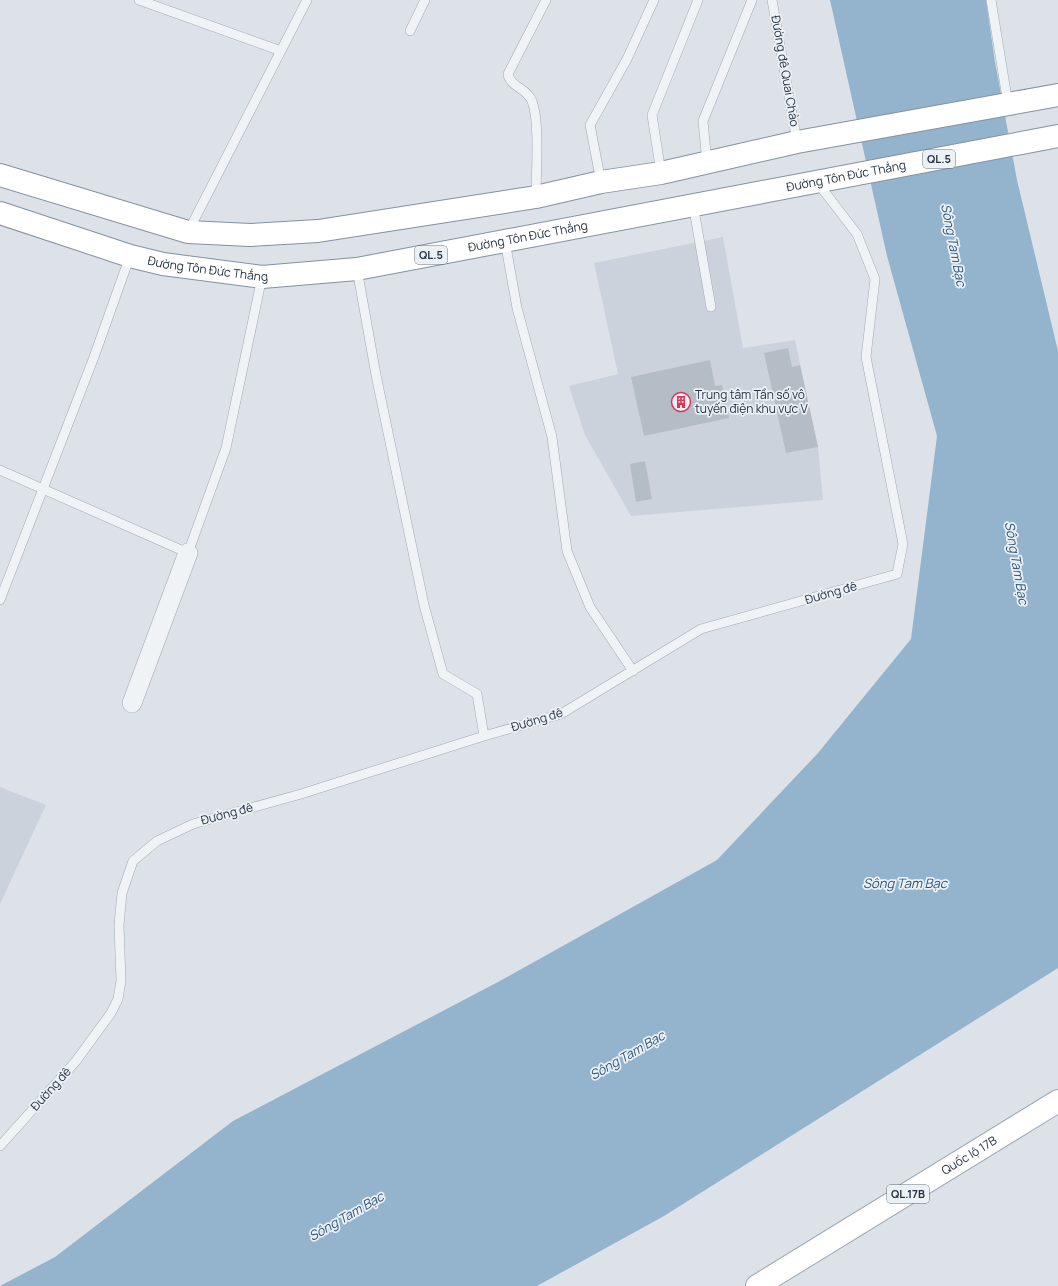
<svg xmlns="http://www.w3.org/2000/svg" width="1058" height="1286" font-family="Manrope,sans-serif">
	<rect width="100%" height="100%" fill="#dde2e9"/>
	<path fill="#cbd2db" d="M723,237L743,348L795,340L818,447L823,500L631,516L585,435L569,386L618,374L594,263Z
		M0,787L46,805L0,904Z"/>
	<path fill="#94b4cd" d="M830,0H986L995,62L1017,180L1058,351V968L664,1216L537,1286H0L55,1257L233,1121L498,982L717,860L818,753L911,639L937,436L887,256Z"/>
	<path fill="#b4bcc6" d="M788,348L792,367L800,365L818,447L786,453L764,353Z
		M710,360L715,386L722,385L729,418L644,436L631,377Z
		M645,461L652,499L636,502L630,464Z"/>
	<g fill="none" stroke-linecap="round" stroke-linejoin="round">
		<defs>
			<path id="lane" d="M139,0L281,51
				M772,0L797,142
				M991,0L1008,104
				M410,31L425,0
				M707,163L703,121L752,0
				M661,173L652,115L698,0
				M601,182L590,125L627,59L654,0
				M536,197C536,171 540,122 532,101C527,88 510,87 508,74L546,0
				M693,204L711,307
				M188,232L307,0
				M505,241L517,308L552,437L567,551L590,607L633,671
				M357,269L376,375L424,605L443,674L477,694L484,736
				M0,470L188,553L226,448L262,277
				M0,600L94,357L130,256
				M0,1146L76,1061L111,1013L118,999L121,981L119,925L122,893L133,861L157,841L193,824L301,794L484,736L561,714L701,629L897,574L903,544L866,357L875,279L857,234L817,182"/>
			<path id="street" d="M132,703L188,553"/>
			<g id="primary">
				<path id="s1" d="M757,1286L1058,1101"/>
			</g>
			<g id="highway">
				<path d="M0,175L188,232L250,235L318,231L536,197L601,182L661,173L797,142L1058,95"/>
				<path id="s2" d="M0,213L130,256L163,264L262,277L357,269L1058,136"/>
			</g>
		</defs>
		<use href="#lane" stroke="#a2a9b3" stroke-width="10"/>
		<use href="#street" stroke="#a2a9b3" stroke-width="20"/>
		<use href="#primary" stroke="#9ba8b5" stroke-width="24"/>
		<use href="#highway" stroke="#8391a1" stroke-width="24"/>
		<use href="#lane" stroke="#f0f3f6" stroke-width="9"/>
		<use href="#street" stroke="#f0f3f6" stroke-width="19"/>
		<use href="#primary" stroke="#fff" stroke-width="22"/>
		<use href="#highway" stroke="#fff" stroke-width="22"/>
	</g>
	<defs>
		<symbol id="building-ring" viewBox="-11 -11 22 22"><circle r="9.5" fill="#ecf1f6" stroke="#dc335b" stroke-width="1.5"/><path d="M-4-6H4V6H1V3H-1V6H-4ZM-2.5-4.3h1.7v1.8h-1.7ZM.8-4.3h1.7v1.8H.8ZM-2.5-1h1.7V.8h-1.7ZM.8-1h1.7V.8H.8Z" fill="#dc335b"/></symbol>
	</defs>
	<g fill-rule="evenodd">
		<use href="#building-ring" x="670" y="391" width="22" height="22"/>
	</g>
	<g text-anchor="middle" stroke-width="3.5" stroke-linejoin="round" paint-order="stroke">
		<g fill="#ecf1f6" stroke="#616b77" stroke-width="1">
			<rect x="923" y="150" width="32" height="18" rx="3"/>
			<rect x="415" y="246" width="32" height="18" rx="3"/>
			<rect x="887" y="1185" width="42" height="18" rx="3"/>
		</g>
		<g font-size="11" font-weight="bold" fill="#253141">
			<text x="939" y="163">QL.5</text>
			<text x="431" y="259">QL.5</text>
			<text x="908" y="1198">QL.17B</text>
		</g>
		<g font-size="12" fill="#253141" stroke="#ecf1f6">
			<text transform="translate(785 71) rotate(80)" y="4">Đường đê Quai Chảo</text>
			<text dy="4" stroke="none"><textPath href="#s2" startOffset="864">Đường Tôn Đức Thắng</textPath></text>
			<text dy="4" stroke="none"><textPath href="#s2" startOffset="540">Đường Tôn Đức Thắng</textPath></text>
			<text dy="4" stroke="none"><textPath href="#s2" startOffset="216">Đường Tôn Đức Thắng</textPath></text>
			<text transform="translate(831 593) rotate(-16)" y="4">Đường đê</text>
			<text transform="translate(537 720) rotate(-17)" y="4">Đường đê</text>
			<text transform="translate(227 814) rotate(-15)" y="4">Đường đê</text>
			<text transform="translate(51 1089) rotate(-48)" y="4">Đường đê</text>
			<text dy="4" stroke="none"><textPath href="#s1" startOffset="249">Quốc lộ 17B</textPath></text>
		</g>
		<g font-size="12" fill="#253141" stroke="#ecf1f6" text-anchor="start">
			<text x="695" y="399">Trung tâm Tần số vô<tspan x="695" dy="14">tuyến điện khu vực V</tspan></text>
		</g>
		<g font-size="13" font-style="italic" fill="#2b5479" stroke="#ecf1f6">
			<text transform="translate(954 245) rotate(79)" y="5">Sông Tam Bạc</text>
			<text transform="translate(1017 563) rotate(80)" y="5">Sông Tam Bạc</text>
			<text x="905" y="888">Sông Tam Bạc</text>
			<text transform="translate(627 1055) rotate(-30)" y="5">Sông Tam Bạc</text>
			<text transform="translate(346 1216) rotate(-30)" y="5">Sông Tam Bạc</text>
		</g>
	</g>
</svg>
